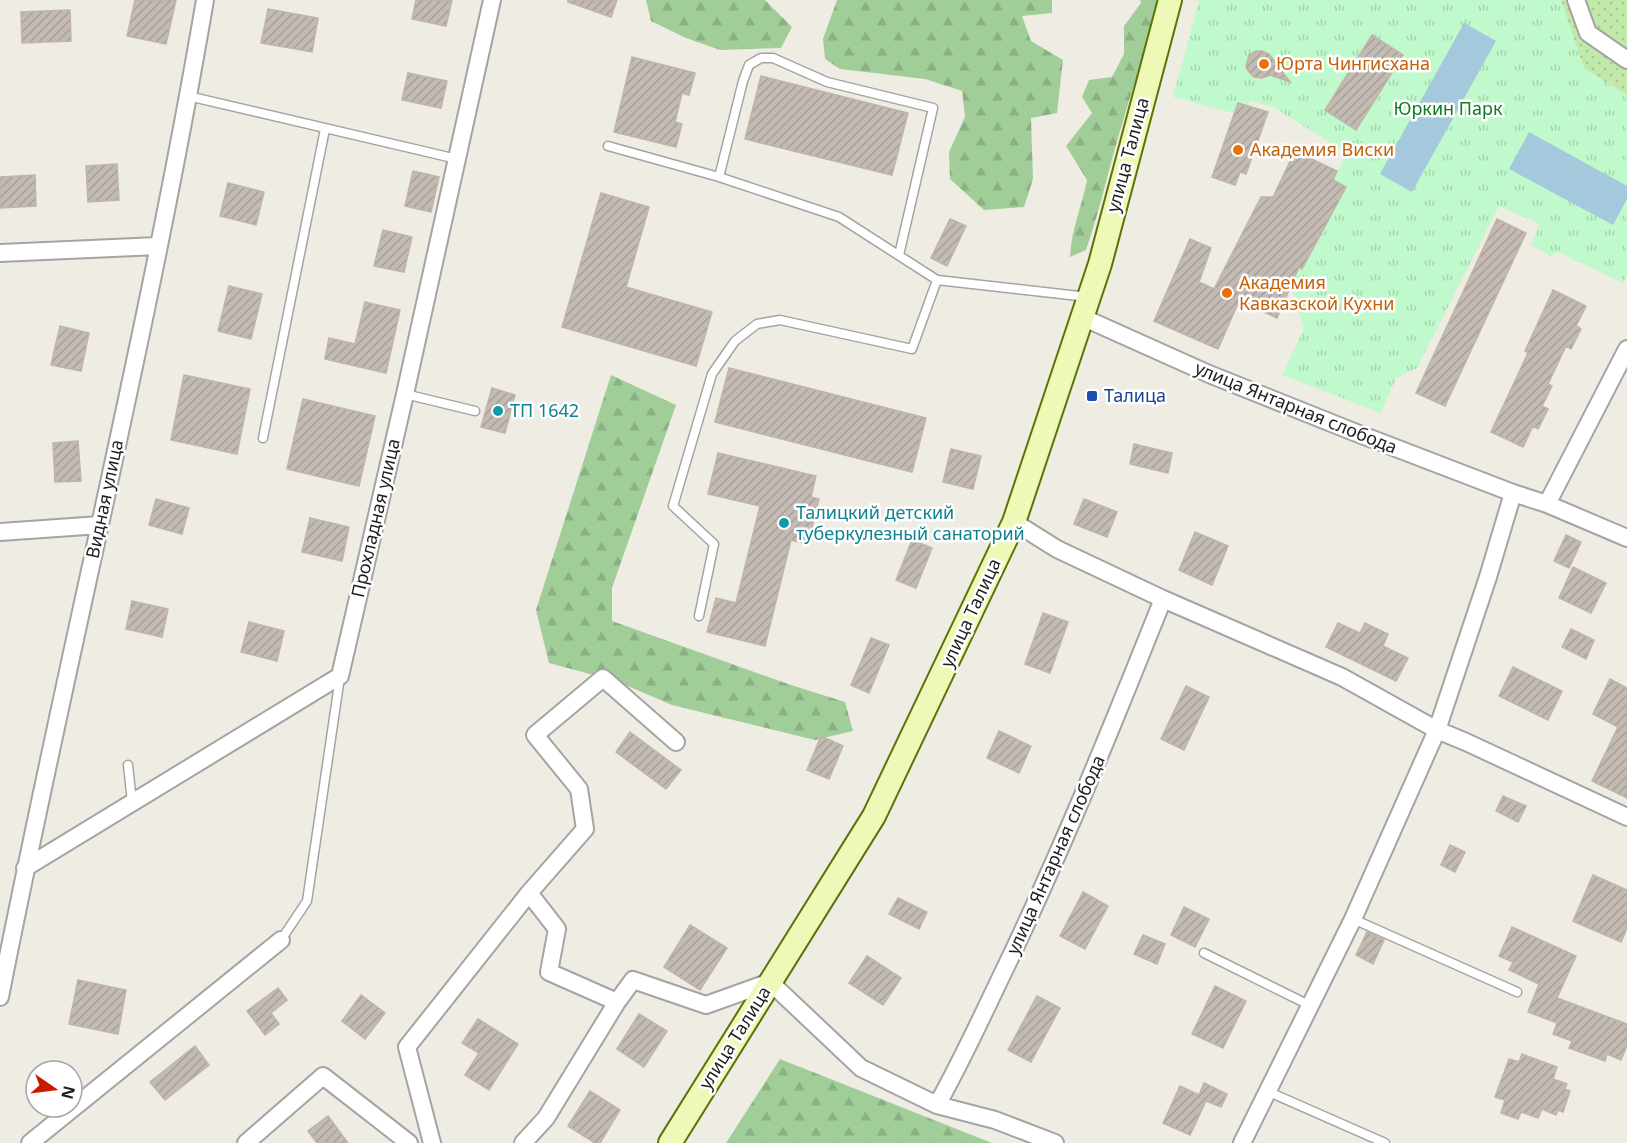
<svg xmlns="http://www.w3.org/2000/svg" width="1627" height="1143" font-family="'Noto Sans',sans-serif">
	<defs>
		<pattern id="forest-firs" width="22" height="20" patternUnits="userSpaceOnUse" patternTransform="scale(1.5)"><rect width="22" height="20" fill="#a1ce98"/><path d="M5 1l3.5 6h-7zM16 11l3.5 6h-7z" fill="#8ab083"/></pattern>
		<pattern id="park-tufts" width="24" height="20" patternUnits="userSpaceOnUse" patternTransform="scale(1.5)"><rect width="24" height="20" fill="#c0f9cb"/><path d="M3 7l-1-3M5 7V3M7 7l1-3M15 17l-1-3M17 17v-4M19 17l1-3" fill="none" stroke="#a5d5ae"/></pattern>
		<pattern id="garden-dots" width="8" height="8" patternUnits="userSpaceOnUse" patternTransform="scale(1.5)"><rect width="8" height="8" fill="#c1e9a9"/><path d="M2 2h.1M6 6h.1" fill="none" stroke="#a5c791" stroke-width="1.8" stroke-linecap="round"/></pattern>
		<pattern id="building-hatch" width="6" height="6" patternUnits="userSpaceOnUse" patternTransform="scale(1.5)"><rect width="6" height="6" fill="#c3bbb3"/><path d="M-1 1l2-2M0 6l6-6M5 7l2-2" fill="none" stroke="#a7a09a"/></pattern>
	</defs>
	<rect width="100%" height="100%" fill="#efece3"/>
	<path fill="url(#forest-firs)" d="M646,0H765L792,27L781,48L720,50L686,38L651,21Z
		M837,0H1052V13L1022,16L1031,41L1063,60L1057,113L1031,118L1033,179L1024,207L984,210L950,179L949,152L965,117L962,91L925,79L840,69L825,59L823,39Z
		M1140,0H1160C1151,40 1135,78 1124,118C1110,162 1101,207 1086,250L1070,257C1071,230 1082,206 1087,180L1066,146L1092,113L1082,97L1089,80L1112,77L1124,54V26L1141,3Z
		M611,375L676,405L612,588V621L788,684L845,702L853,731L815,740L672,705L616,681L549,663L536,610Z
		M780,1059L992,1143H726Z"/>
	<path fill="url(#park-tufts)" d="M1199,0H1561L1584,68L1627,95V274L1623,283L1558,252L1550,256L1531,245L1540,224L1499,206L1417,368L1396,378L1381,413L1282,375L1304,328L1291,285L1285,282L1293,264L1303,268L1345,188L1333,180L1347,153L1273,107L1250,100L1245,116L1173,97Z"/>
	<path fill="url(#garden-dots)" d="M1561,0H1627V95L1584,68Z"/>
	<path fill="#a4c9dc" d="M1464,23L1496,41L1412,192L1380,174Z
		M1529,132L1627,186V199L1613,225L1509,169Z"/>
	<path fill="url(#building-hatch)" stroke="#c0b4a6" stroke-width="1.5" d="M135,0H176L166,44L127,36Z
		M416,0H452L446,26L412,19Z
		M568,0H617L611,17L568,2Z
		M268,9L318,18L312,52L261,43Z
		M70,10L71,41L22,43L21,12Z
		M1372,35L1403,55L1356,130L1325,110Z
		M1256,51H1262L1269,54L1290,82L1270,75L1262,78L1254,77L1249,72L1246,67L1249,55Z
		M632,57L695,73L689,95L682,93L675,122L682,124L676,147L614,132Z
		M408,73L447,81L441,108L402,100Z
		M761,76L908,113L892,175L745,139Z
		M1238,103L1268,112L1246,174L1240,172L1235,185L1212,177Z
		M1295,151L1337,171L1333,180L1346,187L1302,269L1299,267L1277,318L1239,301L1218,349L1154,321L1190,239L1211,248L1199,282L1214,289L1261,197H1273Z
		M117,164L119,200L88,202L86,166Z
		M413,171L439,177L431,212L405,206Z
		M35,175L36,206L0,208V177Z
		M228,183L264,192L256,225L220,216Z
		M601,193L649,207L626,287L712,312L696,366L562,327Z
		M950,219L966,226L947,266L931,258Z
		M1497,219L1526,233L1445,406L1416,393Z
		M383,230L412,237L404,272L374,266Z
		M229,286L262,294L251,339L218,331Z
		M1553,290L1586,306L1576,326L1581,329L1571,349L1566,346L1548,384L1552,386L1542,406L1548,409L1538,429L1533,426L1523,447L1491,432L1528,353L1525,351Z
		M365,302L400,310L386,373L325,359L329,338L355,344Z
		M60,326L89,333L81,371L51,365Z
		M729,368L926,418L912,472L715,422Z
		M184,375L250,389L237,454L171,440Z
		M492,388L515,395L505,433L481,427Z
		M303,399L375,416L359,486L287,469Z
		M78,441L81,481L55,482L53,443Z
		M1134,444L1172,453L1168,473L1130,464Z
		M951,449L981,456L973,489L943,482Z
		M718,453L816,476L811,497L819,499L808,544L791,540L765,646L707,632L716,598L736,603L760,506L708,494Z
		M156,499L189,508L182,534L149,525Z
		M1084,499L1117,512L1107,537L1074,524Z
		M310,518L349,527L342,561L302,552Z
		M1195,532L1228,546L1212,585L1179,570Z
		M1566,535L1581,542L1569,568L1554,561Z
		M912,540L932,548L916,588L896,580Z
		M1573,567L1606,583L1591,613L1559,598Z
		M132,601L168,609L162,637L126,629Z
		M1043,613L1068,622L1050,673L1025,664Z
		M249,622L284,631L277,661L241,652Z
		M1338,623L1360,633L1365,623L1388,634L1383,646L1408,658L1396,681L1326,647Z
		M1571,629L1594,640L1586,659L1562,647Z
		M871,638L889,645L869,693L851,685Z
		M1513,667L1562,691L1548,720L1499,696Z
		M1610,679L1627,688V798L1592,781L1618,727L1593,714Z
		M1186,686L1209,697L1184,750L1161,739Z
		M999,731L1031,746L1019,773L987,758Z
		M630,732L681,770L666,789L616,752Z
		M821,736L843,746L829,779L807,770Z
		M1503,796L1526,806L1518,822L1496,811Z
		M1450,845L1465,852L1455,872L1441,865Z
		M1593,875L1627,890V928L1621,942L1573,921Z
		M1083,892L1108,906L1085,949L1060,936Z
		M898,898L927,912L919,929L889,914Z
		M1184,907L1209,919L1195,947L1171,935Z
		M690,925L727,948L700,990L664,967Z
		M1512,927L1576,956L1557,998L1627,1024V1045L1621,1060L1607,1054L1605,1061L1569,1048L1572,1041L1553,1034L1557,1023L1528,1012L1539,984L1509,970L1513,962L1499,956Z
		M1367,932L1384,940L1373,964L1356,955Z
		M1143,935L1165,944L1157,964L1134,954Z
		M867,956L901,978L883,1005L849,983Z
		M78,980L126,990L118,1034L69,1024Z
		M1215,986L1246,1001L1223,1048L1192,1034Z
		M278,988L287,1000L271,1013L279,1024L265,1035L247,1011Z
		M361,995L385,1013L365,1039L342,1021Z
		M1037,996L1060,1008L1031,1062L1008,1050Z
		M639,1014L667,1031L644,1067L617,1049Z
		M478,1019L518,1044L489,1090L465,1075L479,1053L462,1043Z
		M195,1046L209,1065L165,1100L150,1082Z
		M1522,1054L1557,1067L1553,1079L1567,1084L1565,1089L1570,1091L1563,1112L1558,1110L1556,1115L1542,1109L1538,1118L1521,1112L1518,1119L1501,1113L1505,1100L1495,1097L1509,1059L1519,1062Z
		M1204,1083L1227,1094L1221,1107L1206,1101L1190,1135L1163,1123L1180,1086L1199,1095Z
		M590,1091L620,1110L600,1143H595L568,1126Z
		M328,1116L348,1143H317L308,1131Z"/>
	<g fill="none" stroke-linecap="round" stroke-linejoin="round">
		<defs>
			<path id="lane" d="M188,96L457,159
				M608,146L719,177L839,217L937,280
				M719,177L743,81L749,65L761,58H773L827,82L933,108L899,255
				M405,394L475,411
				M263,438L325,129
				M699,616L714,544L673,506L712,374L735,341L757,324L780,320L912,349L937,280L1088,297
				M128,765L132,802
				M1353,919L1517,992
				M281,940L307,901L340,677
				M1204,953L1311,1006
				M1269,1092L1385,1143"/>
			<path id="street" d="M1576,0L1588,33L1627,60
				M0,253L158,246
				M1082,317L1209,374L1354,432L1513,493L1547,504L1627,538
				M1547,504L1627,349
				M1014,522L1057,549L1163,599L1342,677L1437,730L1466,742L1627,817
				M0,532L100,525
				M25,868L340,676L405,394L492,0
				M529,893L585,829L579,789L535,735L603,678L676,742
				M0,997C65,664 148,335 205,0
				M937,1105C960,1064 980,1021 1000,979C1060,855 1112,727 1163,599
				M30,1143L281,940
				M246,1143L323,1076L409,1143
				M432,1143L407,1047L529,893L557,929L549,972L617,1002L633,980L706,1005L770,982L861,1068L937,1105L995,1120L1055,1143
				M523,1143L546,1118L617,1002
				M1242,1143L1353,919L1437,730L1488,577L1513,493"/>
			<path id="secondary" d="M670,1143L874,816L1014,522L1100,264L1170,0"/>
		</defs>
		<use href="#lane" stroke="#a4a4a4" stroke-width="11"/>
		<use href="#street" stroke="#a4a4a4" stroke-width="20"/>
		<use href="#secondary" stroke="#5a7405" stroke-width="26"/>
		<use href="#lane" stroke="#fff" stroke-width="8"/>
		<use href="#street" stroke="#fff" stroke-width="16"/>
		<use href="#secondary" stroke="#eef9b7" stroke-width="22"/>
	</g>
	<g fill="#e8710a" stroke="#fff" stroke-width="2">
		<circle cx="1264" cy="64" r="6"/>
		<circle cx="1238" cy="150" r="6"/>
		<circle cx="1227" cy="293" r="6"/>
	</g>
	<rect fill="#1a4fb4" stroke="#fff" stroke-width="2" x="1086" y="390" width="12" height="12" rx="3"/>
	<g fill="#0f9aa8" stroke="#fff" stroke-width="2">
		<circle cx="498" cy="411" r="6"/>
		<circle cx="784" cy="523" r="6"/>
	</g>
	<g text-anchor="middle" stroke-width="5" stroke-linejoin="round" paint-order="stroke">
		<g font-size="18" fill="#c56008" stroke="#fff" text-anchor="start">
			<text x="1276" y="70">Юрта Чингисхана</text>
			<text x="1250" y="156">Академия Виски</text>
			<text x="1239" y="289">Академия<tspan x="1239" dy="21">Кавказской Кухни</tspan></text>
		</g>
		<g font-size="18" fill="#0c7b22" stroke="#fff">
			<text x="1448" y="115">Юркин Парк</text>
		</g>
		<g font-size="18" fill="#1d1d1d" stroke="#fff">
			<text transform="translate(1128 155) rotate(-75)" y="6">улица Талица</text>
			<text transform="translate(1296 408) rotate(22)" y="6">улица Янтарная слобода</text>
			<text transform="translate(105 499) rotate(-78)" y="6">Видная улица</text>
			<text transform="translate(376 518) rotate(-77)" y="6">Прохладная улица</text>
			<text transform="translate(971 613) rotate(-65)" y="6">улица Талица</text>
			<text transform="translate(1056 855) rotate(-66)" y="6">улица Янтарная слобода</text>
			<text transform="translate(735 1038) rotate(-58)" y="6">улица Талица</text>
		</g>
		<g font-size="18" fill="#164399" stroke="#fff" text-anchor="start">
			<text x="1104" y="402">Талица</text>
		</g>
		<g font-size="18" fill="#0d838f" stroke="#fff" text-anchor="start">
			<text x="510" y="417">ТП 1642</text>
			<text x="796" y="519">Талицкий детский<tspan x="796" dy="21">туберкулезный санаторий</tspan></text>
		</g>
	</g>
	<g transform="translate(54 1089) rotate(104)"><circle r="28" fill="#ffffff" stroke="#a5a5a5" stroke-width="1.5"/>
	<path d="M0-4.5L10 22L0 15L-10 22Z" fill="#ca1901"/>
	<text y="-9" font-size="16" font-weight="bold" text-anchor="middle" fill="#1d1d1d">N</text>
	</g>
</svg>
